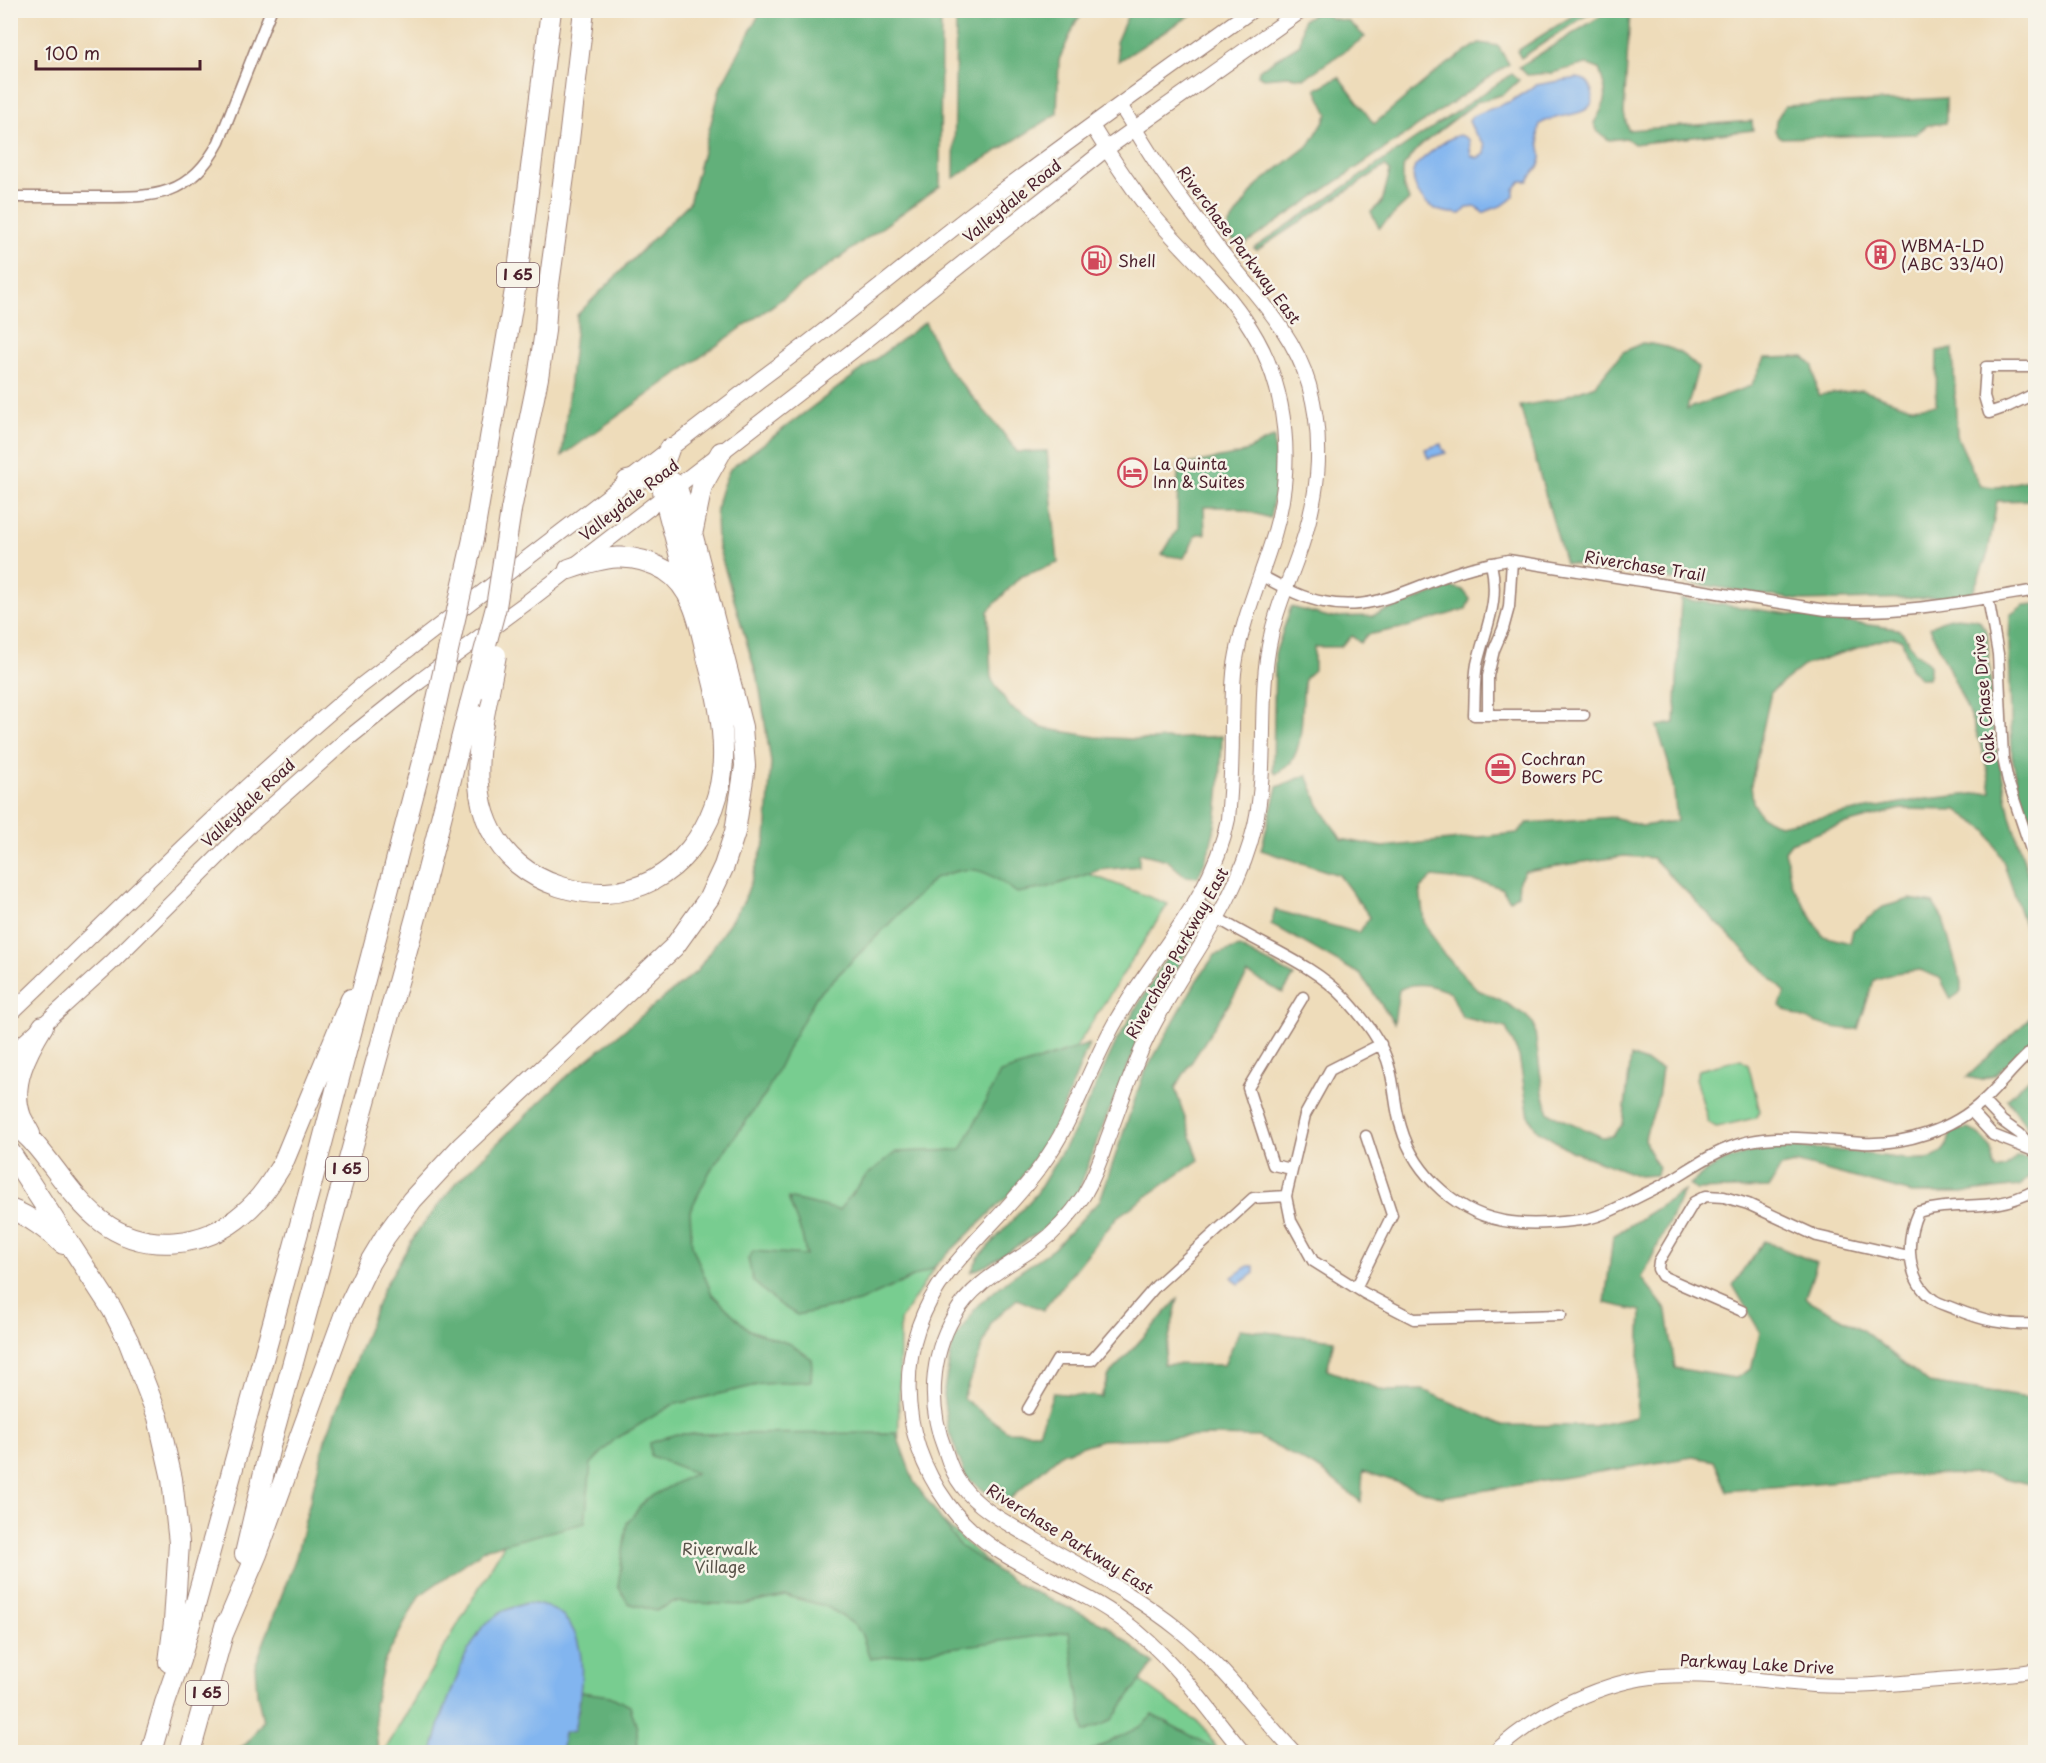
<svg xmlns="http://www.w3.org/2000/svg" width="2046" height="1763" font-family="'Playpen Sans',sans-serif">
	<rect width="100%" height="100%" fill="#f7f3e8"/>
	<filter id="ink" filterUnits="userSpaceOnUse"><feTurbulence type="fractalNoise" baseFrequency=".0167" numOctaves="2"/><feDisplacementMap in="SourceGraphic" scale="12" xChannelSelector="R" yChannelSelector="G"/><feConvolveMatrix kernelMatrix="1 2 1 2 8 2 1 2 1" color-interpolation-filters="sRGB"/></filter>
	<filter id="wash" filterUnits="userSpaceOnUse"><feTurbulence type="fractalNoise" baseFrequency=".008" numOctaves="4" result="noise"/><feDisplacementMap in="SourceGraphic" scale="24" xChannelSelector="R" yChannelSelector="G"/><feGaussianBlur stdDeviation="1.35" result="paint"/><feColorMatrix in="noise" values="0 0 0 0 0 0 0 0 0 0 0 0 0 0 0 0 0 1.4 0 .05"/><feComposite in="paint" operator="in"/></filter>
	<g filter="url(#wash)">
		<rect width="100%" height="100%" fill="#eedcba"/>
		<path fill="#78cd90" stroke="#61765e" stroke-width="1.5" d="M866,789L1168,904L900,1321L898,1481L1028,1600L1204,1727L1218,1752H384L651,1290Z
			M1741,1059L1748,1064L1760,1111L1755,1118L1716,1127L1708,1122L1696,1078L1699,1070Z"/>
		<path fill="#62b07a" stroke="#566852" stroke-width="1.5" d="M1130,10H1197V11L1119,61L1116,42Z
			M761,11H941L940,186L562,456L577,315L689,203L721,86Z
			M956,11H1087L1077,20L1059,60L1057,114L954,178Z
			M1324,11L1331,18L1348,21L1365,37L1305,78L1287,76L1264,78L1258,75L1259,70L1300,44L1303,20L1313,14Z
			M1580,11H1593L1521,58L1517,51Z
			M1609,11H1630L1624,113L1628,130L1752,121L1753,130L1634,144L1626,138L1609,140L1598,132L1594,123C1609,98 1608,97 1599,69L1586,64L1552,73L1527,75L1519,67Z
			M1479,43L1498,46L1509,64L1242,246L1229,237L1228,226L1257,185L1310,144L1328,114L1316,89L1339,77L1374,124L1437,71Z
			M1512,74L1519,80L1504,94L1477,102L1420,146L1403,167V185L1409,200L1379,228L1371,212L1382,202L1390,171L1385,166L1257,250L1254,248Z
			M1946,98V123L1928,125L1916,134L1781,138L1775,131L1776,120L1785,106Z
			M925,322L946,366L1000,429L1017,452L1047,451L1058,563L1020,577L988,611L991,678L1010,707L1042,728L1096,737L1149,740L1222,736C1220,786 1221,831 1198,877L1185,876L1167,860L1139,853V866L1100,870L1046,888L1017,893C984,869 975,863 935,878L816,997L788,1048L765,1095L710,1171L690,1211L692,1246L712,1294L749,1330L790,1344L812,1359L811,1381L762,1384L672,1405L614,1440L591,1464L585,1523L487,1548L419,1596L384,1662L374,1704L378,1752H234L247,1743L263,1721L257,1694L255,1666L296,1557L325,1440L383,1289L417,1232L458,1181L566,1077L697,971L744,901L766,839L771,763L759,684L718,546C714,515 716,497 730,469Z
			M1642,343C1667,345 1681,350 1698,368L1687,409L1751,386L1765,358L1804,357L1813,366L1818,395L1862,390L1910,407L1936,405L1937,351L1953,349L1957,436L1980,486L1998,487L2035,478V500L1997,501L1988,553L1973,592L1953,597L1803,601L1565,563L1520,406L1555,400L1595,385L1623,352Z
			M1274,437L1276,485L1270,518L1233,507H1204L1205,534H1197L1184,558L1162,555L1177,530L1178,466L1240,454Z
			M1452,587L1463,590L1470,599L1466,609L1407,627L1367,635L1360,643L1352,636L1340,647H1314V670L1305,678C1300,704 1306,740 1291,762C1287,767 1281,770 1276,774L1273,770L1275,654L1291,607L1329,617L1372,616Z
			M1681,599L1898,629C1908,637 1908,643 1915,652C1925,662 1935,660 1928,678H1919L1911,669L1902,640L1891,637L1805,665L1771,692L1751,784L1753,802L1761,816L1779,825L1917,800L1991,792C1983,729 1954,684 1930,627C1948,615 1958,616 1979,620L1987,632L1994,734L2010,816L2035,896V958L2004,863L1987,831L1957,810L1901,809L1831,828L1791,843L1785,851L1791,883L1823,936L1850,943L1853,930L1883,907L1910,899L1933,903L1943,919L1961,982V992L1951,999L1940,978L1920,970L1895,973L1874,980L1858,1029C1835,1031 1798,1019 1780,1006L1785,992L1653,858L1624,856L1525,871L1519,880L1518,894L1510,900L1501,888L1486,883L1433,877L1420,889L1424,922L1441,951L1478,990L1501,1000L1525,1015L1534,1024L1543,1093L1549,1113L1602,1137L1612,1136L1623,1124L1631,1056L1662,1069C1660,1079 1660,1091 1657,1101C1650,1134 1634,1132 1658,1166L1656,1175L1639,1176L1571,1151L1537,1130L1529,1117L1519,1056L1506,1028L1462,1017L1451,993C1433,985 1416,980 1399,990L1394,1023L1361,975L1271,924L1275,910L1359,933L1370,917L1339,875L1261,850L1277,787L1307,775L1319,805L1341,839L1383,847L1517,833L1527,823L1614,817L1641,826L1677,821L1672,775L1657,726L1675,723Z
			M2035,604H2036L2035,846L2023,810L2012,756L2009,643L2010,615L2024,605Z
			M1199,923L1198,933L1188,948L1139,1040L1102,1128L1078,1192L1047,1227L987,1265L971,1272L978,1258L1037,1193L1077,1126L1117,1040L1175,944L1190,924Z
			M1239,947L1294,976L1283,993L1248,974L1175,1088L1199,1160L1117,1217L1043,1310L1017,1299L992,1321L963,1398L1007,1431L1039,1432L1053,1393L1101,1397L1109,1375L1178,1299L1163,1364L1224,1365L1240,1329L1334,1340L1327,1370L1385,1391L1423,1390L1503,1425L1594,1426L1636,1417L1641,1311L1605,1303L1613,1236L1684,1191L1642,1278L1667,1311L1675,1368L1735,1378L1751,1369L1760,1332L1733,1285L1764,1241L1817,1263L1805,1298L1861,1329L1929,1383L2035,1399V1485L1986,1474L1907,1475L1727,1491L1714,1461L1693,1457L1442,1497L1363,1471L1361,1502L1322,1471L1258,1437L1209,1436L1102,1440L1062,1453L1003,1505L966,1477L948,1429L943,1395L953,1342L977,1306L1009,1279L1053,1249L1100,1200L1143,1076L1197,980L1215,955Z
			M2035,1009V1040L1995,1074L1981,1080L1967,1077L2029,1019Z
			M1089,1044L1058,1121L1012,1192L933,1268L859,1302L797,1315L777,1303L753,1281L748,1259L753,1251L806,1255L802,1235L788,1198L839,1210L866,1176L896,1152L961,1150L1000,1073Z
			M2035,1073V1138L2007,1099Z
			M1968,1128C1977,1134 1987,1138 1991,1150C1993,1158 1991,1162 1996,1170L2005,1168L2017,1156L2026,1157L2032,1165V1174L2020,1186L1961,1193H1912L1799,1163L1781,1167L1769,1188L1696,1190L1689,1185C1697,1179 1706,1171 1715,1166C1761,1140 1824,1148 1874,1155C1887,1157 1923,1162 1934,1157C1946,1151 1948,1144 1951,1132Z
			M896,1433L914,1482L960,1546L1015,1583L1106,1625L1153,1664L1111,1721L1084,1732L1069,1632L870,1659L861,1633L852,1623L826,1606L786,1596L742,1605L673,1602L656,1611L628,1603L618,1586L627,1523L646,1499L695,1473L651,1456L650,1443L676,1434Z
			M581,1692L610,1696L630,1706L637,1728L638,1752H561L564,1733L578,1712Z
			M1153,1715L1212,1747L1217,1752H1090L1141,1726Z"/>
		<path fill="#82b5ef" stroke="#666a8d" stroke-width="1.5" d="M1577,78C1584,79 1589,81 1591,88C1602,121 1559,111 1540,124C1535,136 1542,147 1541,159C1539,170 1532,172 1528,181H1521L1514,189V196C1505,207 1495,207 1483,213L1477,207L1467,208L1461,214C1454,213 1445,213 1437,210C1421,203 1409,183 1415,166C1424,157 1444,140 1456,136C1461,134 1465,137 1469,140L1471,155L1477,158L1485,154V144C1477,138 1473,131 1469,121L1472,116L1511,101L1536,85Z
			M1441,444L1443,451L1445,450L1446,453L1428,458L1425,449Z
			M1248,1266H1254V1273L1239,1284L1232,1277Z
			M526,1603C596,1607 584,1683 574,1731L564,1733L561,1752H432L442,1716L465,1656L483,1626L503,1611Z"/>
	</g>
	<g filter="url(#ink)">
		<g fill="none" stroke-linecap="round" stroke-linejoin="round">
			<defs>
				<path id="minor" d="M10,197C38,197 66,197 94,197C152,197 189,199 219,142L271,10
					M2036,367H1986L1984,396L1989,413L2009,406L2036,393
					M1491,563C1500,603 1486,626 1477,664C1474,680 1475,698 1474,715H1584
					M1260,575C1281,586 1301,598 1324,602C1375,614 1420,582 1467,569C1480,565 1494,563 1508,560L1826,610C1898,615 1964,602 2036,590
					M1988,598L1998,654L2003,758L2008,781L2036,865
					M1488,715V676L1494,650L1503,629L1509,607L1512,561
					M1197,900C1205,907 1212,914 1221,920C1262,946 1312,963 1346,999C1364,1019 1384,1043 1390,1070C1395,1089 1395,1109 1401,1127C1415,1176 1460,1216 1511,1222C1533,1225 1557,1223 1580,1220C1597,1218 1613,1210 1629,1202C1643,1194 1658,1188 1671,1180C1696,1165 1718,1149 1746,1142C1786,1133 1823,1141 1862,1143C1904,1145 1953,1130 1984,1100C2002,1083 2017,1063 2036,1047
					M1381,1044L1330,1070L1305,1115L1286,1196L1291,1221L1313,1261L1364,1293L1414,1319L1561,1315
					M1983,1101L2002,1121L2020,1134L2031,1147
					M1971,1111L1993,1135L2034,1151
					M1292,1169L1273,1165L1248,1088L1303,997
					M2036,1190C2024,1196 2012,1201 1999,1203C1972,1208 1947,1203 1918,1212C1905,1240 1906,1280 1934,1300C1939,1304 1949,1306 1955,1309C1982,1320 2006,1326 2036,1324
					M1356,1288L1392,1215L1366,1136
					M1742,1311L1662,1276L1658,1269L1659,1261L1694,1202L1706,1196L1724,1197L1748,1204L1817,1236L1909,1257
					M1028,1409L1057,1360H1092L1156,1286L1253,1198L1286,1196"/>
				<path id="tertiary" d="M1120,105C1133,125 1144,145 1157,164C1176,192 1196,218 1216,245C1250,290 1293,329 1309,385C1326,446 1318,503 1296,561C1287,586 1276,610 1271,636C1257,698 1269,763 1255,825C1236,909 1183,963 1147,1038C1131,1071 1120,1106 1107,1140C1101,1159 1094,1178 1084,1195C1071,1215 1056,1232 1037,1246C1007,1267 973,1282 954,1316C930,1357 928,1407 945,1450C949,1463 954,1476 962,1486C980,1510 1009,1524 1034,1539C1083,1568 1134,1594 1178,1629C1222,1665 1256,1711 1294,1752
					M1092,126C1111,157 1131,188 1154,216C1186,254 1225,286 1251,329C1289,389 1294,468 1274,535C1261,578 1242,619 1235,665C1232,684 1233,704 1232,724C1232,755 1231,787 1228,819C1213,898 1156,951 1117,1019C1090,1065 1073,1123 1041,1166C1013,1205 977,1236 948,1273C894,1343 897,1434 948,1504C994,1567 1066,1577 1124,1621C1172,1656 1206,1707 1243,1752
					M1495,1752C1537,1713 1604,1680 1662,1676C1713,1673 1762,1681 1813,1685C1863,1688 1913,1682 1963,1678C1987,1675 2012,1675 2036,1670"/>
				<path id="secondary" d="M10,1014C126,903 239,788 362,685L762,378C834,325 902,268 973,213C1064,144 1158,77 1252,10
					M10,1055L110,964L246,829L346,740L420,681L526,603L859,346L1106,149L1302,10"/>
				<path id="motorway" d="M669,449L660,474L664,496L689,591
					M511,510L538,378L545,331L547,299L569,140L584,10
					M693,530L702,486L721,452
					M473,539L517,278L551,10
					M489,691C476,750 465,819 518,864C542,884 575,894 606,893C676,889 721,825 723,759C724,724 716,691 707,657C700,626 694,588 665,570C631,550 603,557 569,569
					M10,1119C17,1128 26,1134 33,1142C56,1168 74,1200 101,1221C144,1254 205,1248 244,1213C261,1199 272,1181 283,1163L351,999
					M30,1134C27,1128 24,1123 21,1117C9,1085 27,1052 43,1026
					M10,1152L112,1309L128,1340L158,1417L172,1479L179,1543L174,1622L169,1662
					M10,1209C31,1217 47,1230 63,1244
					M245,1554L271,1442L416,917L470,704
					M223,1634L257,1554L344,1316L370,1262L385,1237L412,1200L462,1146L674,947L709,898L724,866L735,832L745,766L742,727L692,533L676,485L660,474L627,481
					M151,1752L165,1703L180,1660L314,1174L429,735
					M190,1752L226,1623"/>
			</defs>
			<use href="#minor" stroke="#9c7e72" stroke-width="13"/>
			<use href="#tertiary" stroke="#9c7e72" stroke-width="16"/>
			<use href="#secondary" stroke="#9c7e72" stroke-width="17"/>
			<use href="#motorway" stroke="#9c7e72" stroke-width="22"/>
			<use href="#minor" stroke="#fff" stroke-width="10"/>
			<use href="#tertiary" stroke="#fff" stroke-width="14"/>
			<use href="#secondary" stroke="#fff" stroke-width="15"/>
			<use href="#motorway" stroke="#fff" stroke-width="20"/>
			<defs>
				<path id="motorway-bridge" d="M489,691L496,655
					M470,704L496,607L511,510
					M429,735L473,539"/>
			</defs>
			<use href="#motorway-bridge" stroke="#9c7e72" stroke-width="22" stroke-linecap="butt"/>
			<use href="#motorway-bridge" stroke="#fff" stroke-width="20"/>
		</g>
	</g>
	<defs>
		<symbol id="building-ring" viewBox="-11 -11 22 22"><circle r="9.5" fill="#f7f3e8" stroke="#d1495b" stroke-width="1.5"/><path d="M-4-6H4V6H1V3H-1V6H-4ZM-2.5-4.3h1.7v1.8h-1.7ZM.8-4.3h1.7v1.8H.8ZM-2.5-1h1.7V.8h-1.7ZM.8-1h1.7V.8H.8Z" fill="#d1495b"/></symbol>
		<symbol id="fuel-ring" viewBox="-11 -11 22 22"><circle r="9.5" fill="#f7f3e8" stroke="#d1495b" stroke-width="1.5"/><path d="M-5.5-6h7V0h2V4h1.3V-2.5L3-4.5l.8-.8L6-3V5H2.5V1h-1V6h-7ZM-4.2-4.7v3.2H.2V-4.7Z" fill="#d1495b"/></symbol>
		<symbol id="hotel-ring" viewBox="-11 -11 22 22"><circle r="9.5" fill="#f7f3e8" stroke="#d1495b" stroke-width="1.5"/><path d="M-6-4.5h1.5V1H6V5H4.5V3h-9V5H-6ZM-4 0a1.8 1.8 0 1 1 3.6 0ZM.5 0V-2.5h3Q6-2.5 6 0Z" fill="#d1495b"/></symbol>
		<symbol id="office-ring" viewBox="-11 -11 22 22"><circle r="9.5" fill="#f7f3e8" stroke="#d1495b" stroke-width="1.5"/><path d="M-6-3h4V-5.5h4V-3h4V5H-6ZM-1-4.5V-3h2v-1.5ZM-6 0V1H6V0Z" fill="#d1495b"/></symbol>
	</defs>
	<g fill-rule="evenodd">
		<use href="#building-ring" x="1864" y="238" width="33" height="33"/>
		<use href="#fuel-ring" x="1080" y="244" width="33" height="33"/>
		<use href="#hotel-ring" x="1116" y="456" width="33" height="33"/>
		<use href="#office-ring" x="1484" y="752" width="33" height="33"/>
	</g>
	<g text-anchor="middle" stroke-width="5" stroke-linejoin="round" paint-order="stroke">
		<g fill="#f7f3e8" stroke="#7e5f64" stroke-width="1.5">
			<rect x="497" y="263" width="42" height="24" rx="4.5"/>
			<rect x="326" y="1157" width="42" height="24" rx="4.5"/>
			<rect x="186" y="1681" width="42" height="24" rx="4.5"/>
		</g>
		<g font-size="15" font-weight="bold" fill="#4a1f2b">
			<text x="518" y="280">I 65</text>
			<text x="347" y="1174">I 65</text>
			<text x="207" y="1698">I 65</text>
		</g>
		<g font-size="16" fill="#4a1f2b" stroke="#f7f3e8">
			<text transform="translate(1012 201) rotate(-39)" y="6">Valleydale Road</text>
			<text transform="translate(1239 245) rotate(53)" y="6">Riverchase Parkway East</text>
			<text transform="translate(629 500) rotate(-38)" y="6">Valleydale Road</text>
			<text transform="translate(1645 566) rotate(9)" y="6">Riverchase Trail</text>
			<text transform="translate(1984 699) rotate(-95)" y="6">Oak Chase Drive</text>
			<text transform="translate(248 803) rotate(-43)" y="6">Valleydale Road</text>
			<text transform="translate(1177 953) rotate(-61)" y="6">Riverchase Parkway East</text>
			<text transform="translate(1070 1539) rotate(32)" y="6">Riverchase Parkway East</text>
			<text transform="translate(1757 1664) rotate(3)" y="6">Parkway Lake Drive</text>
		</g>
		<g font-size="16" fill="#4a1f2b" stroke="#f7f3e8" text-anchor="start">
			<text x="1901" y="252">WBMA-LD<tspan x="1901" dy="18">(ABC 33/40)</tspan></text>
			<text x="1118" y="267">Shell</text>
			<text x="1153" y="470">La Quinta<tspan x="1153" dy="18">Inn &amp; Suites</tspan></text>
			<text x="1521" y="765">Cochran<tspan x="1521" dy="18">Bowers PC</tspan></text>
		</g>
		<g font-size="16" fill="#585349" stroke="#f7f3e8">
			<text x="720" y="1555">Riverwalk<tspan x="720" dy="18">Village</tspan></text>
		</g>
	</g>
	<rect width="2046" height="1763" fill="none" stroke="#f7f3e8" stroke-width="36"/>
	<path d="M36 60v9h164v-9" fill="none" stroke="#4a1f2b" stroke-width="3"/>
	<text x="45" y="60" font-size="18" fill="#4a1f2b" stroke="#f7f3e8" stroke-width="4.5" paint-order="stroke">100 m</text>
</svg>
